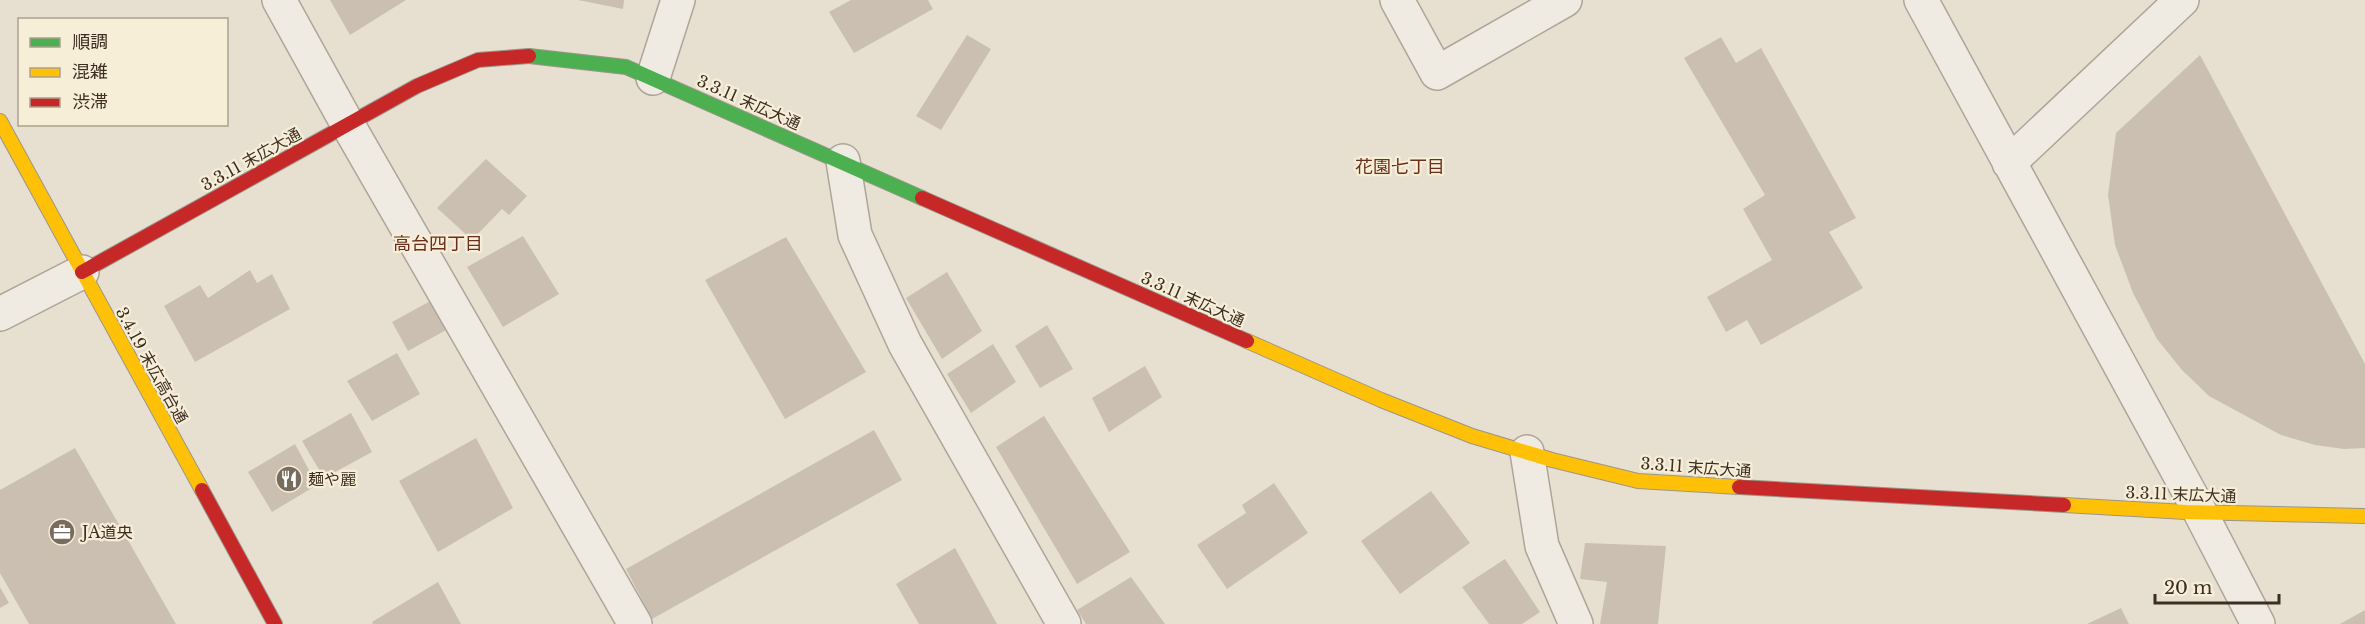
<svg xmlns="http://www.w3.org/2000/svg" width="2365" height="624" font-family="'Libre Baskerville','Noto Sans JP',serif">
	<rect width="100%" height="100%" fill="#e7e0d1"/>
	<path fill="#cbbfb2" d="M330,0H406L350,35Z
		M578,0H624L623,9Z
		M851,0H928L933,9L854,53L829,12Z
		M967,35L991,49L941,130L916,116Z
		M1721,37L1736,63L1761,48L1856,218L1829,232L1863,288L1761,345L1747,320L1726,332L1707,297L1772,260L1743,209L1765,195L1684,58Z
		M2200,55L2365,364V448L2344,449L2315,445L2281,435L2209,396L2182,370L2157,339L2133,293L2115,245L2108,195L2116,133Z
		M486,159L527,196L509,215L502,209L472,240L437,208Z
		M523,236L559,294L503,327L467,267Z
		M786,237L866,372L785,419L705,280Z
		M250,270L257,283L272,274L290,309L195,362L164,306L200,285L208,298Z
		M947,272L982,331L942,359L906,298Z
		M434,299L448,329L408,351L392,322Z
		M1047,325L1073,369L1040,388L1015,346Z
		M993,344L1016,382L971,413L947,374Z
		M397,353L420,394L372,421L347,381Z
		M1145,366L1162,397L1109,432L1092,398Z
		M351,413L372,452L324,478L302,441Z
		M1044,416L1130,552L1077,584L996,447Z
		M874,430L902,480L652,619L626,569Z
		M476,438L513,508L438,552L399,481Z
		M295,444L317,485L272,512L248,472Z
		M75,448L176,624H29L0,573V490Z
		M1274,483L1308,533L1227,589L1197,545L1246,513L1242,505Z
		M1431,491L1470,543L1400,594L1361,541Z
		M1585,543L1666,546L1658,624H1600L1607,582L1580,579Z
		M955,548L997,624H919L896,584Z
		M1505,559L1540,612L1522,624H1489L1462,587Z
		M1131,577L1165,624H1086L1077,610Z
		M438,582L461,624H373L372,622Z
		M0,587L9,603L0,608Z
		M2121,608L2129,624H2087Z
		M2365,610V624H2340Z"/>
	<g fill="none" stroke-linecap="round" stroke-linejoin="round">
		<defs>
			<path id="street" d="M279,0L348,125L635,624
				M1397,0L1437,73L1565,0
				M1921,0L2200,512L2258,624
				M653,78L678,0
				M843,161L855,235L905,344L1064,624
				M2009,163L2182,0
				M0,314L82,272
				M1527,452L1542,546L1576,624"/>
			<path id="fast" d="M529,56L626,67L922,198"/>
			<path id="slow" d="M0,121L202,490
				M1247,341L1381,400L1472,436L1552,460L1638,481L1739,487
				M2064,505L2186,512L2365,516"/>
			<path id="jam" d="M922,198L1247,341
				M82,272L417,86L478,60L529,56
				M1739,487L2064,505
				M202,490L275,624"/>
		</defs>
		<use href="#street" stroke="#ada599" stroke-width="36"/>
		<use href="#fast" stroke="#9c958a" stroke-width="16"/>
		<use href="#slow" stroke="#9c958a" stroke-width="16"/>
		<use href="#jam" stroke="#9c958a" stroke-width="16"/>
		<use href="#street" stroke="#efebe3" stroke-width="33"/>
		<use href="#fast" stroke="#4caf50" stroke-width="14"/>
		<use href="#slow" stroke="#ffc107" stroke-width="14"/>
		<use href="#jam" stroke="#c62828" stroke-width="14"/>
	</g>
	<defs>
		<symbol id="restaurant-disc" viewBox="-11 -11 22 22"><circle r="9.5" fill="#786c5e" stroke="#f7eed8"/><path d="M-5-6h1v4h1v-4h1v4h1v-4h1v5L-1.5 .5V6h-2V.5L-5-1ZM5-6V6H3V1.5H1.5Q1.5-4 5-6Z" fill="#fff"/></symbol>
		<symbol id="office-disc" viewBox="-11 -11 22 22"><circle r="9.5" fill="#786c5e" stroke="#f7eed8"/><path d="M-6-3h4V-5.5h4V-3h4V5H-6ZM-1-4.5V-3h2v-1.5ZM-6 0V1H6V0Z" fill="#fff"/></symbol>
	</defs>
	<g fill-rule="evenodd">
		<use href="#restaurant-disc" x="274" y="464" width="30" height="30"/>
		<use href="#office-disc" x="47" y="517" width="30" height="30"/>
	</g>
	<g text-anchor="middle" stroke-width="4.5" stroke-linejoin="round" paint-order="stroke">
		<g font-size="16" fill="#3d2e20" stroke="#f7eed8">
			<text transform="translate(749 102) rotate(24)" y="6">3.3.11 末広大通</text>
			<text transform="translate(251 159) rotate(-29)" y="6">3.3.11 末広大通</text>
			<text transform="translate(1193 299) rotate(24)" y="6">3.3.11 末広大通</text>
			<text transform="translate(152 365) rotate(61)" y="6">3.4.19 末広高台通</text>
			<text transform="translate(1696 467) rotate(4)" y="6">3.3.11 末広大通</text>
			<text transform="translate(2181 494) rotate(2)" y="6">3.3.11 末広大通</text>
		</g>
		<g font-size="16" fill="#3d2e20" stroke="#f7eed8" text-anchor="start">
			<text x="308" y="485">麺や麗</text>
			<text x="82" y="538">JA道央</text>
		</g>
		<g font-size="18" fill="#6b2e1e" stroke="#f7eed8">
			<text x="1400" y="173">花園七丁目</text>
			<text x="438" y="250">高台四丁目</text>
		</g>
	</g>
	<rect x="18" y="18" width="210" height="108" fill="#f7eed8" stroke="#ada18e" stroke-width="1.5"/>
	<rect x="30" y="38" width="30" height="9" fill="#4caf50" stroke="#ada18e" stroke-width="1.5"/>
	<text x="72" y="48" font-size="18" fill="#3d2e20">順調</text>
	<rect x="30" y="68" width="30" height="9" fill="#ffc107" stroke="#ada18e" stroke-width="1.5"/>
	<text x="72" y="78" font-size="18" fill="#3d2e20">混雑</text>
	<rect x="30" y="98" width="30" height="9" fill="#c62828" stroke="#ada18e" stroke-width="1.5"/>
	<text x="72" y="108" font-size="18" fill="#3d2e20">渋滞</text>
	<path d="M2155 594v9h124v-9" fill="none" stroke="#3d2e20" stroke-width="3"/>
	<text x="2164" y="594" font-size="18" fill="#3d2e20" stroke="#f7eed8" stroke-width="4.5" paint-order="stroke">20 m</text>
</svg>
